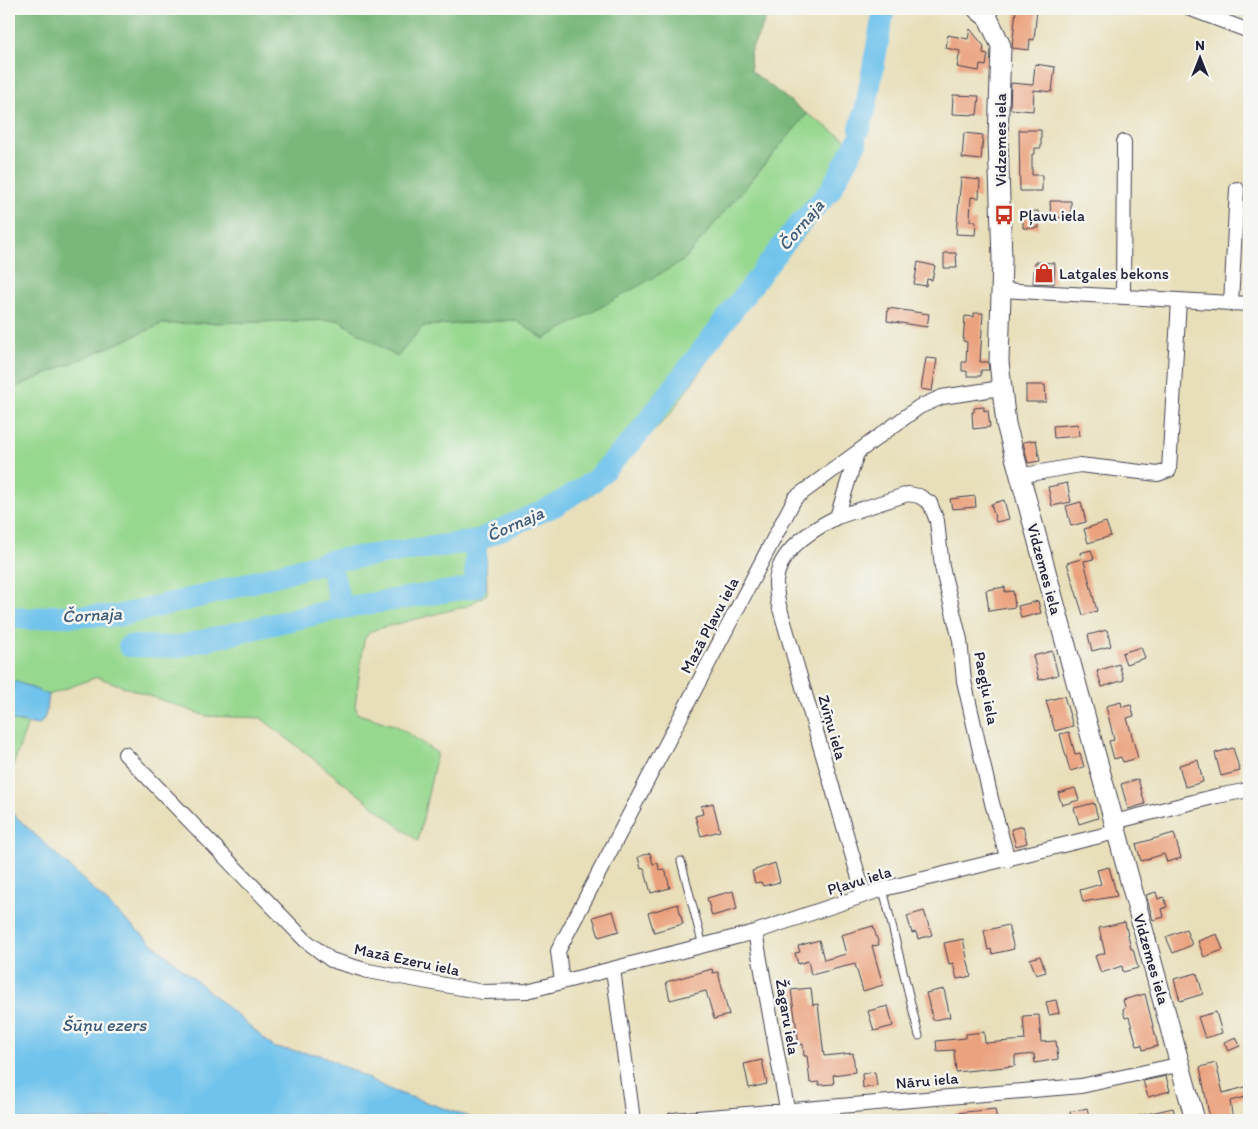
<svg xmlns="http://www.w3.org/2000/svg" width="1258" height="1129" font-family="Itim,sans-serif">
	<rect width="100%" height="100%" fill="#f6f6f2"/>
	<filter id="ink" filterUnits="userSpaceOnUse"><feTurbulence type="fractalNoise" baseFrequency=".02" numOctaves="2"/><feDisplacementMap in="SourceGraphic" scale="10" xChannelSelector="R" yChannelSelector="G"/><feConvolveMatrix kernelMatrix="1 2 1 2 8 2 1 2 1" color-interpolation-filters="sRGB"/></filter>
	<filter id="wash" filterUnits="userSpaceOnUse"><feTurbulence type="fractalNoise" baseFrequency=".0096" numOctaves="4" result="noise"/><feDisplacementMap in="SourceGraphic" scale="20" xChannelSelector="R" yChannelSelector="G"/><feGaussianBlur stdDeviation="1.12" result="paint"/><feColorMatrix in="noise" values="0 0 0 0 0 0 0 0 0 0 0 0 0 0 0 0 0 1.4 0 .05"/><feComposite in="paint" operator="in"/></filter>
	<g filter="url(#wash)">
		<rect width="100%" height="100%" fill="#e8dfba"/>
		<path fill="#97d88f" stroke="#5c7d65" d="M807,114L860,149L840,193L749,301L671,413L593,495L486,548L487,594L467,606L377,629L369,633L364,640L355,706L358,714L397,726L437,753L418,841L261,718L206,716L97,677L49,695L15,681L9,703V390L162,324L338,320L397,357L423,326L515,320L683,261Z
			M9,720L28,723L9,777Z"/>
		<path fill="#79b87a" stroke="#4e6d5a" d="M9,9H771L750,52L751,71L807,114L683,261L544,339L515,320L423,326L397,357L338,320L162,324L9,390Z"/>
		<path fill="#70c3ec" stroke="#497294" d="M15,681L49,695C47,705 48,718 38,725L9,720V703Z
			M9,810L131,925L275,1048L321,1055L393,1091L478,1120H9Z"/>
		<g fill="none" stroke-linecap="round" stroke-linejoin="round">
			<path stroke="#70c3ec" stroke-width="22" d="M860,128L866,106L884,9
				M329,561L342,608
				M9,617L30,619L51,616H117L206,595L329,561L476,541L556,505L595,480L635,438L796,228L830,191L856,143
				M129,646L176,647L342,608L475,587L476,541"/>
		</g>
		<g id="blocks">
			<path fill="#eba27e" d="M1016,9H1037L1034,40L1030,39L1029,50L1012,48Z
				M970,29L984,46L983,53L988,54L986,66L980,65L979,71L957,67L960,51L946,48L948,35L968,39Z
				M1035,64L1055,67L1052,92L1034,90L1033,111L1010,109L1011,83L1033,85Z
				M953,95L979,96L977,115L952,114Z
				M1019,130H1041V148H1035V154H1032V175H1042V191H1020Z
				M964,133L983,135L981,160L962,158Z
				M961,178L980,180L979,198L971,197L970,221H976L975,235L956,234Z
				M1050,201H1071V217L1051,218Z
				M1038,211L1039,228H1023V212Z
				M944,253H956L957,268H944Z
				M918,262L935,266L932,280L927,279L926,286L914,284Z
				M1035,262L1055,263L1054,284L1033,283Z
				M888,308L929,314L927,327L887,321Z
				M974,313H983L980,362H988L989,370H981V376H967V371H962V362H966L967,342L963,341L965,316L974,317Z
				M926,358L937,359L932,391L921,389Z
				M1026,385H1045L1046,402H1026Z
				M984,407V411L988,410L990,427L973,429L972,412H974V408Z
				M1078,424L1079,436L1054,438L1053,426Z
				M1036,440L1040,461L1028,463L1023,442Z
				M1067,483L1071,502L1052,506L1048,487Z
				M975,496L976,507L952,509L950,499Z
				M1004,500L1009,519L996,522L991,504Z
				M1081,502L1086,522L1071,526L1066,506Z
				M1106,522L1111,536L1088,543L1084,529Z
				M1091,550L1094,559L1084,561L1097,611L1083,615L1067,563L1081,559L1080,553Z
				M1005,587V592L1013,591L1015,607L989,611L986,590Z
				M1038,601L1041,613L1021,618L1018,606Z
				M1107,630L1111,646L1092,651L1088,635Z
				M1141,647L1145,658L1126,664L1122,653Z
				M1052,651L1058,675L1039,680L1033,656Z
				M1119,664L1124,680L1102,687L1097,671Z
				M1064,696L1073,726L1055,731L1046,701Z
				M1121,702L1122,707L1131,705L1134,716L1127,718L1138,758L1123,762L1121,757L1114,759L1109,741L1114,740L1106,706Z
				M1069,732L1075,754L1080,753L1084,767L1070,771L1060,734Z
				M1233,748L1240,771L1221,776L1215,753Z
				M1198,760L1203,782L1185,787L1179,765Z
				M1138,779L1145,804L1128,809L1121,784Z
				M1075,788L1079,800L1062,805L1058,793Z
				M713,803L720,831L701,836L695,816L703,814L701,806Z
				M1094,803L1098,818L1079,824L1074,808Z
				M1023,826L1027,843L1016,846L1011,829Z
				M1174,833L1181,858L1167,862L1164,854L1141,861L1136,844Z
				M650,853L653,864L658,863L659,870L665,869L670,888L651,893L644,868L641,869L638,857Z
				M775,863L780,882L763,886L761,882L755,883L752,871Z
				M1109,867L1117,896L1083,902L1080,890L1101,884L1097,870Z
				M733,891L737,909L712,916L707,898Z
				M1156,892L1158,899L1164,897L1167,907L1162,909L1164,917L1153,920L1146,895Z
				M678,904L683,924L654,932L648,913Z
				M613,911L619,931L599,937L593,917Z
				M924,911L932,935L918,939L916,932L912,933L907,916Z
				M1125,922L1131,949H1133L1138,968L1123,972L1122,966L1101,973L1095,956L1105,953L1099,928Z
				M1008,925L1014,949L992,954L991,949L988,950L984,931Z
				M873,926L879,945L872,946L883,985L863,991L855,964L811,975L808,961L798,964L795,953L800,952L798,946L819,940L824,960L846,954L841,935Z
				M1186,929L1192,945L1173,953L1166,937Z
				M1217,934L1223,950L1204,957L1198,941Z
				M963,939L971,976L957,979L953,963L949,964L944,943Z
				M1040,956L1046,972L1036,975L1030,959Z
				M712,969L713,973L718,972L729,1015L714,1019L706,991L670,1000L666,982Z
				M1197,973L1203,994L1180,1001L1174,979Z
				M811,988L813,1005L818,1004L824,1056L853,1053L855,1072L833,1075L834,1084L819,1085V1082L810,1083L807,1056H804L803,1044L799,1045L791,990Z
				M944,989L950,1017L933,1020L926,993Z
				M1145,994L1158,1046L1143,1050L1142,1045L1137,1046L1129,1017L1125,1018L1123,1009L1125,1007L1123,1000Z
				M1056,1000L1059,1013L1049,1015L1046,1002Z
				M888,1006L893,1026L874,1031L868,1011Z
				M1216,1012L1222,1033L1205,1038L1198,1017Z
				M1039,1015L1041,1042L1056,1041L1058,1059L1035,1063L1034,1054L1015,1056V1066L956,1072L954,1050L937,1051L936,1041L966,1038V1034L984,1032L985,1043L1025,1040L1023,1016Z
				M1236,1037L1240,1046L1228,1051L1224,1042Z
				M762,1060L767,1084L749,1088L744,1064Z
				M1216,1063L1223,1093L1249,1086V1096L1230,1101L1233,1120H1210L1200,1067Z
				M875,1072L877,1086L863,1088L862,1074Z
				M1166,1076L1170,1091L1148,1097L1143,1081Z
				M1087,1108L1090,1120H1072L1070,1112Z
				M1173,1108L1176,1120H1138V1116Z
				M995,1109L997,1120H957L956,1113Z"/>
		</g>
	</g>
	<g filter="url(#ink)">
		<use href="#blocks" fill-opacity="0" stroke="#403e4e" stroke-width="1"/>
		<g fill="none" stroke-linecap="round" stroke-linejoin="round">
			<defs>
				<path id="lane" d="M681,861L703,946
					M883,889L919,1036"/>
				<path id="street" d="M1191,9L1249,31
					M1000,290L1249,304
					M1123,296L1124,142
					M1231,304L1237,189
					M857,453L837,517C813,529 778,551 776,582C776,589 777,595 778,602L864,895
					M1019,476L1080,465L1158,474L1169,470L1179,300
					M837,517L908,494L919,496L930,503L937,521L942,567L960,640L964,681L992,803L1008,860
					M125,754L305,940L331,960L368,971L483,992L527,991L755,932L883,889L1116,832
					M1114,822L1217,796L1249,790
					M755,932L787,1109
					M613,969L633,1120
					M562,982L558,951L795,498L919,407L942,397L1001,388
					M673,1120L1081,1086L1182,1064"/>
				<path id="secondary" d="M977,9L988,18L1001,46L998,140L1002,259L999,362L1006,424L1195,1120"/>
			</defs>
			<use href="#lane" stroke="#403e4e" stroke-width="9"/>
			<use href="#street" stroke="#403e4e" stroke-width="16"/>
			<use href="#secondary" stroke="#403e4e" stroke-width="21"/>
			<use href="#lane" stroke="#fff" stroke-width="7"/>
			<use href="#street" stroke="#fff" stroke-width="14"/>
			<use href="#secondary" stroke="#fff" stroke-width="19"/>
		</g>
	</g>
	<defs>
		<symbol id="bus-bare" viewBox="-9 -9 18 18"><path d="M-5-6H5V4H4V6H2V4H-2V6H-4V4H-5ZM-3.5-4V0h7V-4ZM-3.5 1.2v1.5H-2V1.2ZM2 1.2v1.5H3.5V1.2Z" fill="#c8321e" stroke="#f6f6f2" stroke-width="2.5" paint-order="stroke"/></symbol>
		<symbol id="shop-bare" viewBox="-9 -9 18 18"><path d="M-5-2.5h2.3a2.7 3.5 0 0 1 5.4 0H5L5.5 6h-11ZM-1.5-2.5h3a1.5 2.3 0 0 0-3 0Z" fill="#c8321e" stroke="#f6f6f2" stroke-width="2.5" paint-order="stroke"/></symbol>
	</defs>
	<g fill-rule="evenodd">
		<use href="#bus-bare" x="990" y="201" width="28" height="28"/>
		<use href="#shop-bare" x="1030" y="259" width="28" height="28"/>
	</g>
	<g text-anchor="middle" stroke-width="5" stroke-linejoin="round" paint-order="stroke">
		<g font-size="16" fill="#22223b" stroke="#f6f6f2">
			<text transform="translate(1000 140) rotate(-90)" y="6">Vidzemes iela</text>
			<text transform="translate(1045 569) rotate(75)" y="6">Vidzemes iela</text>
			<text transform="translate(709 625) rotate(-62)" y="6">Mazā Pļavu iela</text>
			<text transform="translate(987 688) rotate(79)" y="6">Paegļu iela</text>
			<text transform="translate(833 727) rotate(74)" y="6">Zvīņu iela</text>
			<text transform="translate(859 880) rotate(-17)" y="6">Pļavu iela</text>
			<text transform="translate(407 959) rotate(12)" y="6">Mazā Ezeru iela</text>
			<text transform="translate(1152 959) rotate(74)" y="6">Vidzemes iela</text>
			<text transform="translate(788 1017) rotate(80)" y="6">Žagaru iela</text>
			<text transform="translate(927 1080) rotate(-5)" y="6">Nāru iela</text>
		</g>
		<g font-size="16" fill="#22223b" stroke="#f6f6f2" text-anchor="start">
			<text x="1019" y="221">Pļavu iela</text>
			<text x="1059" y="279">Latgales bekons</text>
		</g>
		<g font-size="18" font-style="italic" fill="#3d5a79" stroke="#f6f6f2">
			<text transform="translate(801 225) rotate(-50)" y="6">Čornaja</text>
			<text transform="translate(515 524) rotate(-24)" y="6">Čornaja</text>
			<text transform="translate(92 615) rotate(-3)" y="6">Čornaja</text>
			<text x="104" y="1031">Šūņu ezers</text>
		</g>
	</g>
	<rect width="1258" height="1129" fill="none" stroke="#f6f6f2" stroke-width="30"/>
	<g transform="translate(1200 58)" stroke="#f6f6f2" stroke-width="4" paint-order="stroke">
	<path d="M0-4L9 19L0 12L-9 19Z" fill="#22223b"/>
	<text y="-8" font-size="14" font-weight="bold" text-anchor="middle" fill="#22223b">N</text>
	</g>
</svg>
